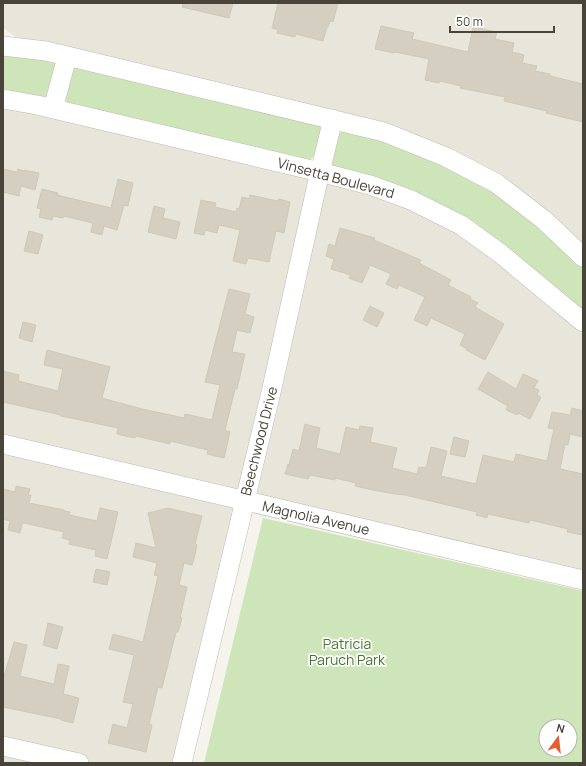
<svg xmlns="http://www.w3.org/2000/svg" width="586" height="766" font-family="Manrope,sans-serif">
	<rect width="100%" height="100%" fill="#f4f3ec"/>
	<path fill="#e8e5da" d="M3,3H583V246L473,162L22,41L3,28Z
		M3,107L381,195L468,238L583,331V571L239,490L173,763H3Z"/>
	<path fill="#cde5b9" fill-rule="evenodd" d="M3,52L53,61L57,67L47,98L3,92Z
		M76,67L320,126L322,129L316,155L309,160L67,103L65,97L72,70Z
		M337,130L377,136L480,182L570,252L583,266V315L516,257L331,165Z
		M263,518L583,591V763H204ZM546,726H570V750H546Z"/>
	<path fill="#d5cfc2" stroke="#cfc8b6" d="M183,3H233L229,18L182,7Z
		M278,3H338L333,22L330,21L328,27H327L323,41L296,34L295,37L277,33L278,30L272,28Z
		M381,26L414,33L412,39L468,52L473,27L497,32L495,39L514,43L512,52L524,55L522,63L537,66L535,71L550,74V76L583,84V122L546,113L547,111L504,101L505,97L460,88L461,86L440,81L439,83L425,80L429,59L395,52L394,53L375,49Z
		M3,169L17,172L18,169L24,171V170L39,173L35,190L21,186L19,196L3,192Z
		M118,179L133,183L128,206L124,205L117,230L104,226L102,235L91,232L93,223L63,216V218L53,216L52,220L39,217L41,209L37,208L42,189L58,193L57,195L111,208Z
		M250,195L278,201L279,199L290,202L284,233L276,231L269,262L248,258L246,264L233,261L240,230L219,225L217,233L205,230L204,235L194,233L201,200L216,203L215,207L236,212L237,208L239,209L242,197L249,199Z
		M154,206L165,209L163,218L180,222L176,239L148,232Z
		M340,228L375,238L374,240L421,260L419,263L451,280L448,285L471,297L470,299L478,303L475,307L504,324L485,360L466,350L467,349L460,345L465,334L431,318L427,326L414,320L425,297L399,285L397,289L386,284L391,274L370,265L362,283L349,278L351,275L331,269L334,259L326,256L329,244L335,246Z
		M29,231L43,235L38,254L24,251Z
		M229,289L250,294L245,314L254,317L250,333L237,330L232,352L245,354L237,389H235L225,430L230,432L224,458L207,454L208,450L170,441V444L136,436L135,438L117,434L118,428L61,416V415L3,402V371L19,375L18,381L58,391L63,369L44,365L47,350L110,367L102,398L142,409L184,418L185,414L212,420L220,385L205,382Z
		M370,306L384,313L377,327L363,320Z
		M23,322L36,325L32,342L19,338Z
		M488,372L516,389L523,374L538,381L534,388L539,390L537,395L541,397L530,419L518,413L517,415L506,410L508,406L478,389Z
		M572,408L583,411V437L570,434L568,445L565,444L560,469L583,474V535L567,532L568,529L530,520L529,523L488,514L487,518L476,515L477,512L405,495L395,494L373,490L355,486L356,483L335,478V480L310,475L308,479L285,474L288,464L289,465L293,449L299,451L305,424L320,428L316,448L340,454L346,427L359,430L360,426L373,428L370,442L397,448L392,468L417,474L419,467L426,468L431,447L447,451L441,476L476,484L483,455L514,462L516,454L547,461L554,429L548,428L552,412L570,415Z
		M454,437L469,441L465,457L450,454Z
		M16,486L30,489L28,495H31L29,503L64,510V511L70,512L69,515L97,521L100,508L118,512L107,559L95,556L96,550L69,544L70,540L62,538L64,532L24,523L22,524L20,533L8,530L10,521L3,519V489L15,492Z
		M168,508L202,516L195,544L197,545L194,559L192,565L184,563L179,585L187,587L180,618H182L178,632H176L162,688L158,687L149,724L152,725L146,752L108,743L113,724L127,728L133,704L123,702L134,655L109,649L113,634L143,642L158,576L154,575L157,563L133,557L136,543L156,548L148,513Z
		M96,569L110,572L107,585L93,582Z
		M48,623L63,627L57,649L43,645Z
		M14,642L27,645L20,676L54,684L58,664L69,666L63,694L79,698L73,723L61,720V719L3,707V680Z"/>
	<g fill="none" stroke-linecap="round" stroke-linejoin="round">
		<defs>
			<path id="minor" d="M3,46L46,51L384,132L446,157L496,183L544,220L583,257
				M3,99L37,105L320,172L370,185L411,200L461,225L501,254L583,322
				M53,109L67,57
				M3,444L583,580
				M3,746L79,763
				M182,763L272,388L316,189L333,119"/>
		</defs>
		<use href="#minor" stroke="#bfbbaf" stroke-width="20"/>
		<use href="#minor" stroke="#fff" stroke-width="19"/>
	</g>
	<g text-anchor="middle" stroke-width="3.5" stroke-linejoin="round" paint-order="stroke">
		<g font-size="14" fill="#48443a" stroke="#fff">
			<text transform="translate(336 178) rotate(15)" y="5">Vinsetta Boulevard</text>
			<text transform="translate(259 441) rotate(-76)" y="5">Beechwood Drive</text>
			<text transform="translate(316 518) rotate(13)" y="5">Magnolia Avenue</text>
		</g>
		<g font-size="14" fill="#457631" stroke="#fff">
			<text x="347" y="649">Patricia<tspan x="347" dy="16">Paruch Park</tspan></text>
		</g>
	</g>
	<rect width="586" height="766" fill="none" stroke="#48443a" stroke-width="8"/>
	<g transform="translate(558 738) rotate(15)"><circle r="19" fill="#ffffff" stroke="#b6b4b0"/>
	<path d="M0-3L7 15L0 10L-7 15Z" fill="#e75c30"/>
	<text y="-6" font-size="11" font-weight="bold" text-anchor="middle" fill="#48443a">N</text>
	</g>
	<path d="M450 26v6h104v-6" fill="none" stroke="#48443a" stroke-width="2"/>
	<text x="456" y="26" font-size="12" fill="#48443a" stroke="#ffffff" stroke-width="3" paint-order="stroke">50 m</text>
</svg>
